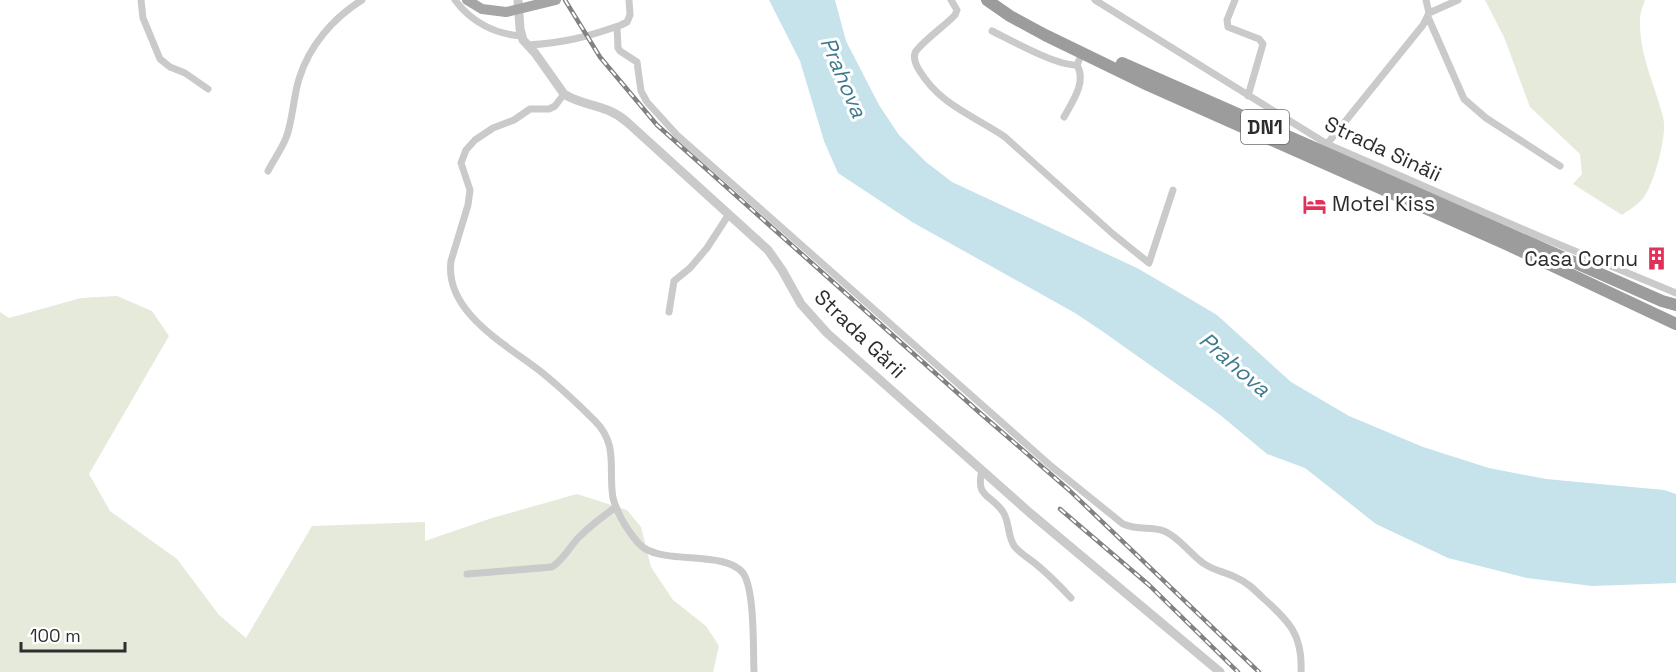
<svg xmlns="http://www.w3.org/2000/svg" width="1676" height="672" font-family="'Space Grotesk',sans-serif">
	<rect width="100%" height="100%" fill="#fff"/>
	<path fill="#e5eada" d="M1485,0H1645C1643,7 1639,15 1640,23C1640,57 1655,85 1663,117C1668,134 1654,183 1644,197C1639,204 1629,210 1622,215L1573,184L1582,174L1580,154L1530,107L1504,37Z
		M117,296L152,311L169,336L89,474L110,511L177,559L219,615L246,638L312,526L425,522V541L492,518L577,494L627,510L641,527L651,567L673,600L706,626L719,646L713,672H0V312L9,318L81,298Z"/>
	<path fill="#c6e2ea" d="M769,0H835L846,41L879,105L899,135L926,162L952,182L1137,268L1168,286L1217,315L1291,382L1349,416L1423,447L1489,468L1546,479L1664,490L1676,494V583L1592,586L1527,578L1448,558L1376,524L1305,468L1267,454L1219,414L1102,331L1075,313L912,222L838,173L824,141L800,61Z"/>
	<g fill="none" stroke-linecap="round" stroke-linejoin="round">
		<path stroke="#cacaca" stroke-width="7" d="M141,0L143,18L160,59L170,67L185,73L208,89
			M455,0C471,22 495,34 521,36
			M951,0L957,10L955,15C947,24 918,45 915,53C913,59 916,65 919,70C941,106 973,115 1005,137L1113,234L1149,263L1173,190
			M1095,0L1327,144L1541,237L1676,293
			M1235,0L1227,20L1228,27L1259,39L1263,44L1248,96
			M1429,13L1458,0
			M1428,17L1464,99L1486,118L1560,166
			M617,27L618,48L620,51L637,62L641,91L647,102L677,135L1051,466L1123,524C1139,531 1150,526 1164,531C1179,537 1190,554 1203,563C1214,571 1226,572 1237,578C1247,582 1255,590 1263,598C1289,621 1303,635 1301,672
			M992,31C1012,41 1057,66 1077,65
			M527,45C564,43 587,37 621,25L627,22L630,15L629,0
			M564,94L555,106L549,109H530L514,120L493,128L475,140L466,150L461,163L470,190L468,205L451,261C444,314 511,347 545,375C562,389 579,405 595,421C619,445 608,469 613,498C616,509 622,521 629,531C633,537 637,543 644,548C668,564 726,551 743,573C755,590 753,649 754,672
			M1064,117C1072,102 1087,82 1077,65L1082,53
			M1327,144L1423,25L1429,13L1426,0
			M268,171C273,161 281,150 286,138C293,120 293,98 299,79C309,46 333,18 362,0
			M669,312L674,281L690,268L707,248L729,214
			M982,470C975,498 991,494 1003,512C1010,522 1007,537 1015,547C1021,554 1030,559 1037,565C1049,575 1060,586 1071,598
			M467,574L552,567C563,560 569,548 578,538C590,526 603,516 616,507"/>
		<path stroke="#cacaca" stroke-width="9" d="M518,0L520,29L523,40L535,53L564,94C584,107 605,103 627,122L768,250L782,270L801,304L827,333L1030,513L1220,672"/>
		<path stroke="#a5a5a5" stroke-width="10" d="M467,0L482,9L506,12"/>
		<path stroke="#9c9c9c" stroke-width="12" d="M987,0L1010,16L1045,35L1148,85L1506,244L1676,324
			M1122,63L1662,301L1676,305"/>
		<defs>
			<path id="rail" d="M565,0L600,57L657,125L980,413L1069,490L1259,672
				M1060,509L1149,585L1238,672"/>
		</defs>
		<use href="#rail" stroke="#828282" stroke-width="4.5"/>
		<use href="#rail" stroke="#fff" stroke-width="2" stroke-dasharray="7" stroke-linecap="butt"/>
		<path stroke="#a5a5a5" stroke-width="10" d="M506,12L556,0"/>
	</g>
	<defs>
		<symbol id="hotel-bare" viewBox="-9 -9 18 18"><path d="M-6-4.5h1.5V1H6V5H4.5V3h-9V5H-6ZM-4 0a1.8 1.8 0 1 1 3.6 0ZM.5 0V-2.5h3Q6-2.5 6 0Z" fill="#e23158" stroke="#fff" stroke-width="2.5" paint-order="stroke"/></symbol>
		<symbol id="building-bare" viewBox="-9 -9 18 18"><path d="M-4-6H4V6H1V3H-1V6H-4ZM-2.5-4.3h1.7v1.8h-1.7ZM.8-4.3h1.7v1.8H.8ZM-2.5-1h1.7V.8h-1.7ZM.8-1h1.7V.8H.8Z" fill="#e23158" stroke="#fff" stroke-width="2.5" paint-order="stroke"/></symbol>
	</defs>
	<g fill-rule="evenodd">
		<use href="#hotel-bare" x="1298" y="188" width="33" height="33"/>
		<use href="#building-bare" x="1640" y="242" width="33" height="33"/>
	</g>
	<g text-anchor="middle" stroke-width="6" stroke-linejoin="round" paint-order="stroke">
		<rect fill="#fff" stroke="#6c6c6c" stroke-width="1.5" x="1241" y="110" width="48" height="34" rx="4.5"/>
		<g font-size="20" font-weight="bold" fill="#2d2d2d">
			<text x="1265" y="134">DN1</text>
		</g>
		<g font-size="21" fill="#2d2d2d" stroke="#fff">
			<text transform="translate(1383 149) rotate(25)" y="7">Strada Sinăii</text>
			<text transform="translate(860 334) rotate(44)" y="7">Strada Gării</text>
		</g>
		<g font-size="21" fill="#2d2d2d" stroke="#fff" text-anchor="start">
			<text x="1332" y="211">Motel Kiss</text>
			<text x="1638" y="266" text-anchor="end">Casa Cornu</text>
		</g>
		<g font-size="22" font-style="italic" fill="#3d7a8d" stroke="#fff">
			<text transform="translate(844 77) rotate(67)" y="8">Prahova</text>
			<text transform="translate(1235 364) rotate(41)" y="8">Prahova</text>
		</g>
	</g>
	<path d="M21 642v9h104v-9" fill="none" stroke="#2d2d2d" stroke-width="3"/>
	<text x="30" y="642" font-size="18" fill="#2d2d2d" stroke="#ffffff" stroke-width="4.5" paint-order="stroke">100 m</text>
</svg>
